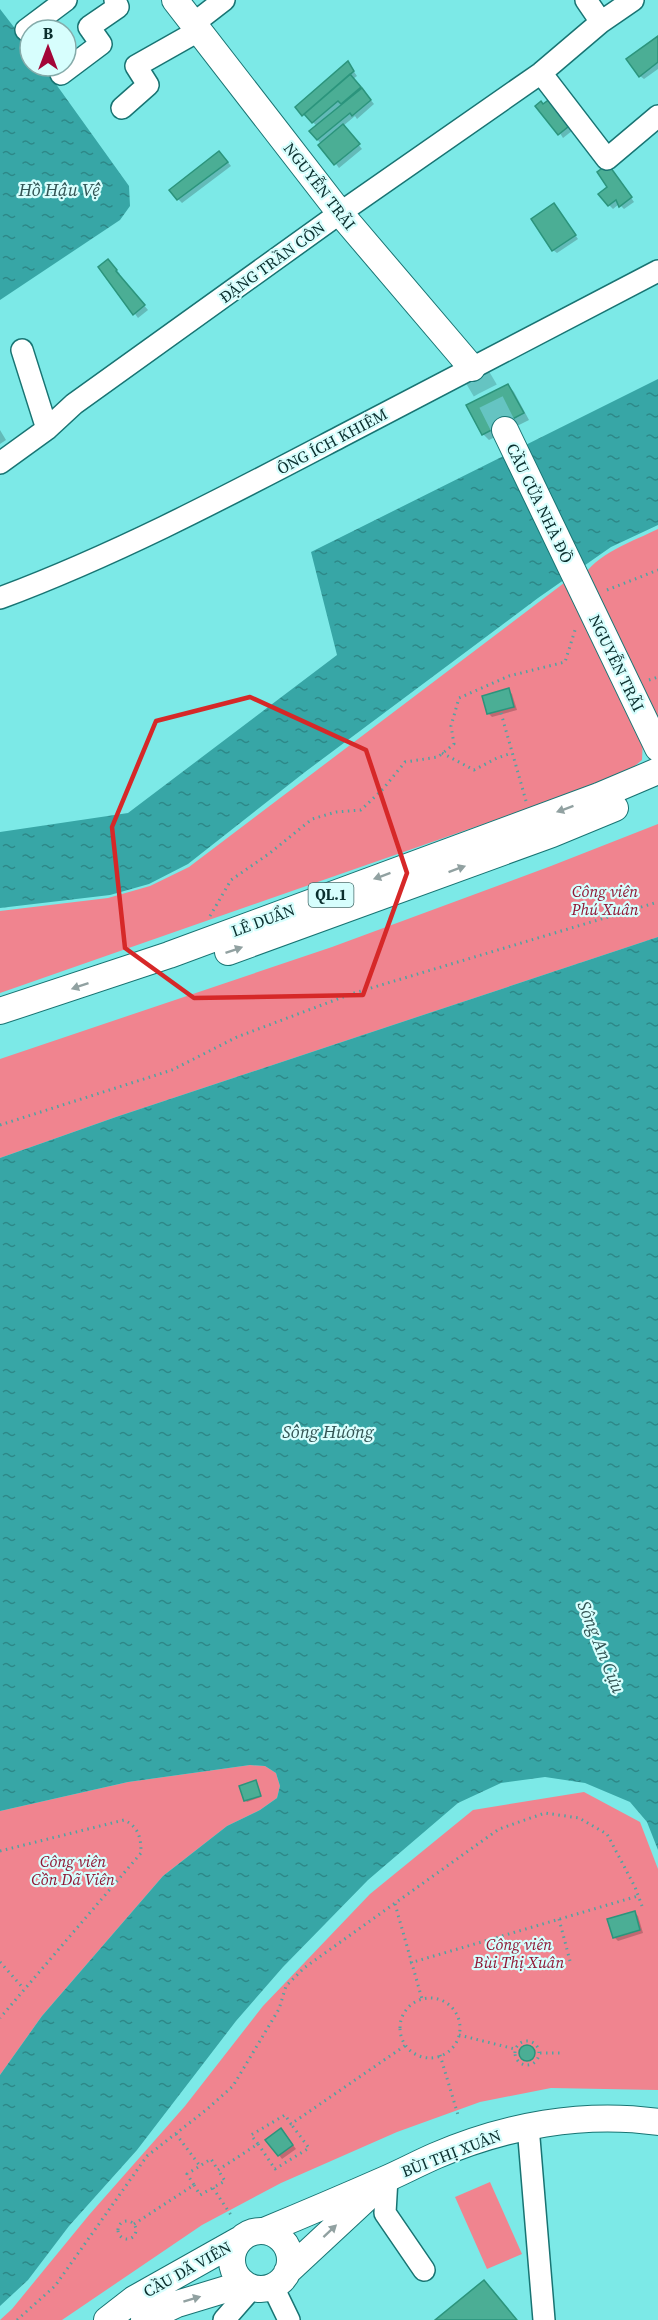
<svg xmlns="http://www.w3.org/2000/svg" width="658" height="2320" font-family="'Source Serif 4',serif">
	<defs>
		<pattern id="water-ripples" width="26" height="14" patternUnits="userSpaceOnUse" patternTransform="scale(1.5)"><rect width="26" height="14" fill="#37a6a6"/><path d="M2 4q2-2 4 0t4 0M15 11q2-2 4 0t4 0" fill="none" stroke="#2d8888"/></pattern>
	</defs>
	<rect width="100%" height="100%" fill="#7ce9e7"/>
	<path fill="#f0848f" d="M658,529V721L583,578C593,555 636,540 658,529Z
		M564,583H572L643,738L642,760L624,775L0,993V911L108,898L150,886L189,867Z
		M658,824V937L116,1117L0,1158V1059L332,947L551,866Z
		M250,1765L265,1766L276,1773L280,1786L277,1798L260,1810L227,1826L163,1876L42,2016L0,2075V1811L128,1782Z
		M584,1792L640,1822L658,1869V2090L551,2088L480,2102L397,2132L281,2183L202,2225L62,2320H0L12,2309L89,2215L185,2106L263,2006L370,1894L473,1810Z
		M490,2182L522,2254L487,2269L455,2197Z"/>
	<path fill="url(#water-ripples)" d="M0,9L30,48V66H43L129,186L130,206L120,220L0,300Z
		M658,379V525L611,547L538,598L305,772L188,864L149,884L110,895L0,908V832L128,813L337,655L311,552Z
		M658,937V1850L647,1822L630,1802L585,1783L545,1777L501,1783L458,1803L368,1880L283,1967L236,2021L137,2150L69,2226L28,2280L0,2306V2075L42,2016L163,1876L227,1826L260,1810L277,1798L280,1786L276,1773L265,1766L250,1765L128,1782L0,1811V1158L116,1117Z"/>
	<path fill="#0003" d="M658,38V69L644,79L640,76Z
		M348,63L357,76L353,79L374,104L357,119L355,116L343,126L362,149L339,168L311,131L317,126L297,108Z
		M543,106L577,127L563,138Z
		M223,156L231,166L182,203L178,199Z
		M612,170L634,202L624,209L619,204L613,209L609,205Z
		M557,209L578,239L557,253L553,250Z
		M112,264L120,274L118,275L148,310L138,318L100,267Z
		M508,385L514,392L529,420L489,440L483,434Z
		M0,430L6,440L0,444Z
		M508,690L512,694L517,710L492,717L488,713Z
		M257,1783L261,1797L247,1802L245,1800Z
		M634,1912L638,1916L643,1933L618,1941L614,1937Z
		M521 2054a7 7 0 1 1 14 0a7 7 0 1 1-14 0Z
		M285,2134L296,2149L282,2159L279,2155Z"/>
	<path fill="#4bae95" stroke="#2b947c" stroke-width="1.5" d="M658,36V62L639,77L626,59Z
		M348,61L354,71L302,116L295,107Z
		M350,74L361,87L341,104L338,101L312,123L304,114Z
		M362,88L371,100L352,116L350,113L317,140L309,131Z
		M555,95L574,122L558,135L535,106L541,101L543,104Z
		M343,124L360,144L334,165L318,145Z
		M219,151L228,162L177,200L169,190Z
		M608,164L632,197L619,207L616,200L608,206L598,194L607,187L597,172Z
		M554,203L576,235L552,251L531,219Z
		M108,259L117,270L116,271L145,305L133,315L98,267Z
		M508,384L524,413L482,435L466,405Z
		M509,688L514,707L487,714L482,696Z
		M256,1780L261,1796L244,1801L239,1786Z
		M635,1911L640,1930L613,1938L607,1919Z
		M519 2053a8 8 0 1 1 16 0a8 8 0 1 1-16 0Z
		M281,2128L293,2145L278,2156L265,2140Z
		M484,2280L517,2320H435Z"/>
	<g fill="none" stroke-linecap="round" stroke-linejoin="round">
		<path stroke="#65c4c2" stroke-width="26" stroke-dasharray="26 13" stroke-linecap="butt" d="M472,368L485,390L505,430"/>
		<defs>
			<path id="minor" d="M586,0L601,22
				M193,24L224,0
				M26,30L66,0
				M541,73L607,159L658,116
				M61,74L101,44L89,27L118,7L115,0
				M122,108L148,85L136,66L198,31
				M22,350L47,429
				M0,463L47,429L74,404L340,213L541,73L601,22L633,0
				M0,598C118,554 229,495 340,437C446,381 552,326 658,271
				M528,2126L544,2320
				M387,2178L385,2213L424,2270
				M273,2287L289,2320
				M224,2320L252,2288"/>
			<path id="major" d="M175,0L340,213L472,368
				M505,430L658,748
				M228,952L552,834L615,808
				M0,1011L169,955L599,796L658,771
				M232 2260a29 29 0 1 1 58 0a29 29 0 1 1-58 0Z
				M264,2231C305,2214 345,2197 386,2179C402,2172 419,2163 435,2156C505,2126 583,2111 658,2122
				M287,2272L372,2193
				M107,2320L134,2299L239,2240
				M144,2320L177,2304L243,2284"/>
		</defs>
		<use href="#minor" stroke="#187473" stroke-width="24"/>
		<use href="#major" stroke="#187473" stroke-width="28"/>
		<path stroke="#51a3a2" stroke-width="3" stroke-dasharray="1.5 4.5" stroke-linecap="butt" d="M607,590L658,570
			M649,680L658,677
			M501,713L526,801
			M442,753L474,770L497,758L512,753
			M210,916L231,880L270,853L312,819L336,812L361,810L383,789L405,762L438,757L454,744L451,726L459,698L509,676L565,662L576,627
			M0,1125L172,1070L237,1037L351,994L658,902
			M0,1851L124,1820C139,1827 141,1838 141,1853L0,2018
			M395,1904L422,1999
			M559,1919L570,1961
			M0,1962L24,1989
			M410,1963L638,1896
			M400 2028a30 30 0 1 1 60 0a30 30 0 1 1-60 0Z
			M459,2035L515,2049
			M515 2053a12 12 0 1 1 24 0a12 12 0 1 1-24 0Z
			M540,2053H560
			M440,2055L458,2115
			M176,2134L200,2166
			M258,2144L275,2169L309,2148L291,2124
			M194,2185L200,2195L225,2181L218,2170
			M213,2188L231,2215
			M118 2230a9 9 0 1 1 18 0a9 9 0 1 1-18 0Z
			M134,2224L194,2185L187,2174L211,2159L218,2170L258,2144L251,2135L285,2115L291,2124L406,2045
			M17,2320L55,2286L147,2156L206,2110L233,2086L279,2009L286,1986L304,1968L499,1829L545,1813L579,1818L607,1834L635,1887L642,1906"/>
		<use href="#minor" stroke="#fff" stroke-width="21"/>
		<use href="#major" stroke="#fff" stroke-width="26"/>
	</g>
	<defs><path id="oneway-solid" d="M-6-.8H1V-3.2L6.5 0L1 3.2V.8H-6Z" transform="scale(1.5)"/></defs>
	<g fill="#91a1a1">
		<use href="#oneway-solid" transform="translate(565 809) rotate(160)"/>
		<use href="#oneway-solid" transform="translate(457 869) rotate(-20)"/>
		<use href="#oneway-solid" transform="translate(382 876) rotate(160)"/>
		<use href="#oneway-solid" transform="translate(234 950) rotate(-19)"/>
		<use href="#oneway-solid" transform="translate(80 986) rotate(161)"/>
		<use href="#oneway-solid" transform="translate(330 2231) rotate(-43)"/>
		<use href="#oneway-solid" transform="translate(192 2299) rotate(-17)"/>
	</g>
	<path fill="none" stroke="#d62828" stroke-width="4.5" stroke-linejoin="round" d="M250,697L366,750L407,873L363,995L194,998L125,948L112,827L156,721Z"/>
	<g text-anchor="middle" stroke-width="4.5" stroke-linejoin="round" paint-order="stroke">
		<rect fill="#d7fefd" stroke="#486d6c" stroke-width="1.5" x="308.5" y="883" width="45" height="24" rx="4.5"/>
		<g font-size="15" font-weight="bold" fill="#0a2f2e">
			<text x="331" y="900">QL.1</text>
		</g>
		<g font-size="16" fill="#0a2f2e" stroke="#d7fefd">
			<text transform="translate(320 186) rotate(52)" y="6">NGUYỄN TRÃI</text>
			<text transform="translate(272 262) rotate(-36)" y="6">ĐẶNG TRẦN CÔN</text>
			<text transform="translate(332 441) rotate(-28)" y="6">ÔNG ÍCH KHIÊM</text>
			<text transform="translate(540 503) rotate(64)" y="6">CẦU CỬA NHÀ ĐỒ</text>
			<text transform="translate(617 663) rotate(64)" y="6">NGUYỄN TRÃI</text>
			<text transform="translate(263 920) rotate(-20)" y="6">LÊ DUẨN</text>
			<text transform="translate(451 2153) rotate(-21)" y="6">BÙI THỊ XUÂN</text>
			<text transform="translate(187 2269) rotate(-29)" y="6">CẦU DÃ VIÊN</text>
		</g>
		<g font-size="16" font-style="italic" fill="#901734" stroke="#d7fefd">
			<text x="605" y="897">Công viên<tspan x="605" dy="18">Phú Xuân</tspan></text>
			<text x="73" y="1867">Công viên<tspan x="73" dy="18">Cồn Dã Viên</tspan></text>
			<text x="519" y="1950">Công viên<tspan x="519" dy="18">Bùi Thị Xuân</tspan></text>
		</g>
		<g font-size="18" font-style="italic" fill="#335454" stroke="#d7fefd">
			<text x="59" y="196">Hồ Hậu Vệ</text>
			<text x="328" y="1438">Sông Hương</text>
			<text transform="translate(601 1647) rotate(68)" y="6">Sông An Cựu</text>
		</g>
	</g>
	<g transform="translate(48 48)"><circle r="28" fill="#d7fefd" stroke="#85abaa" stroke-width="1.5"/>
	<path d="M0-4.5L10 22L0 15L-10 22Z" fill="#a30537"/>
	<text y="-9" font-size="16" font-weight="bold" text-anchor="middle" fill="#0a2f2e">B</text>
	</g>
</svg>
